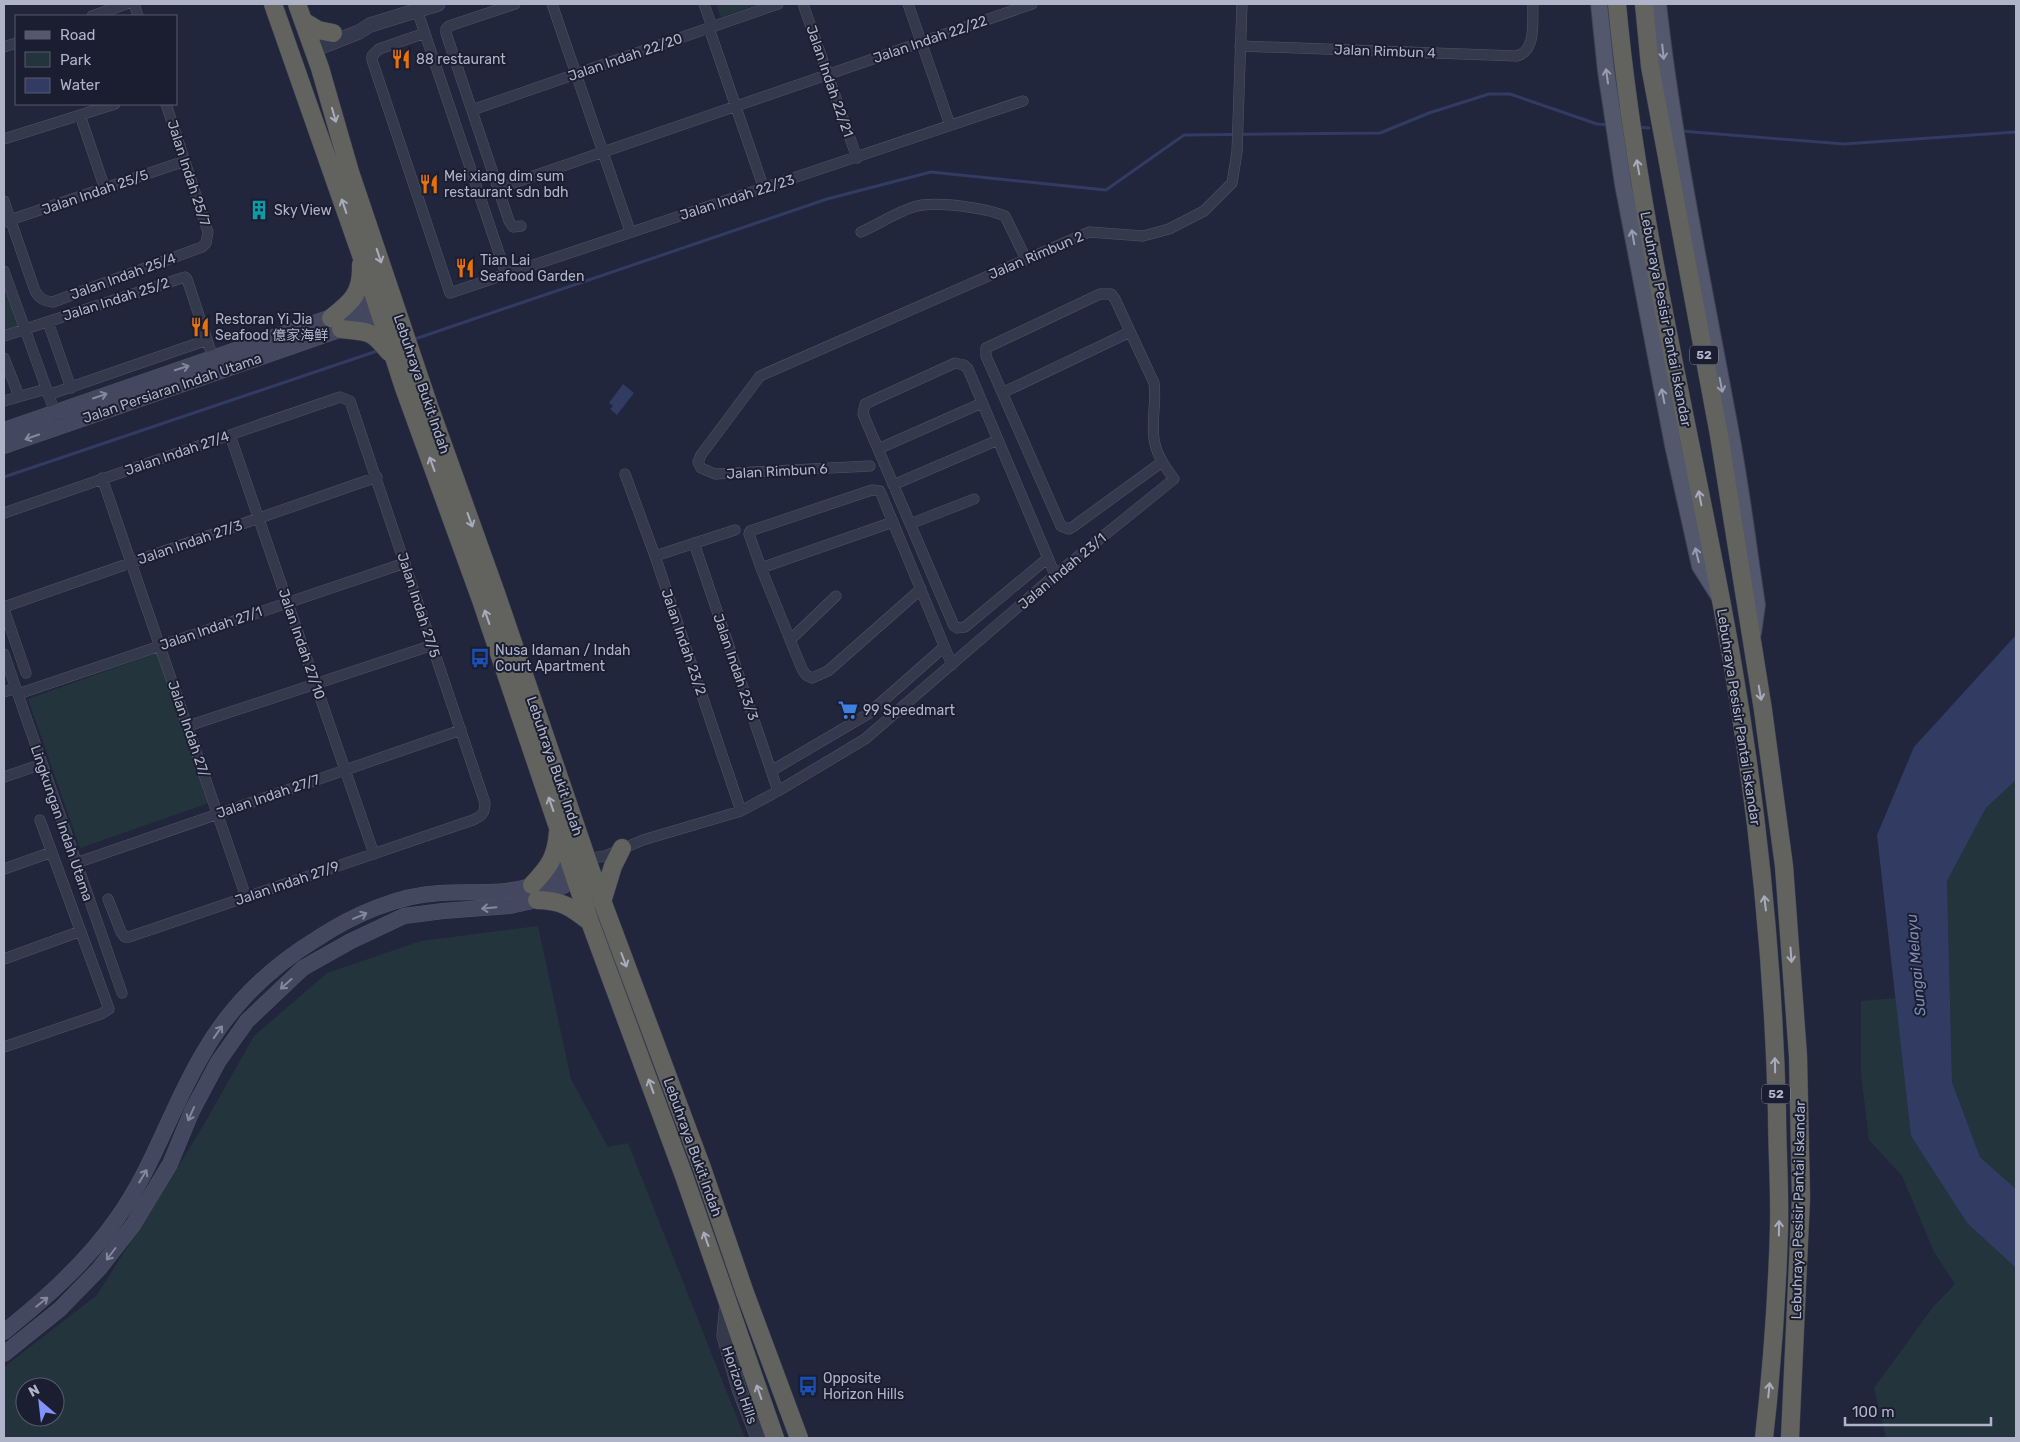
<svg xmlns="http://www.w3.org/2000/svg" width="2020" height="1442" font-family="Rubik,'Noto Sans SC',sans-serif">
	<rect width="100%" height="100%" fill="#21263c"/>
	<path fill="#23343d" fill-rule="evenodd" d="M716,4H759L721,17Z
		M4,271L25,329L4,336Z
		M157,653L209,803L80,848L28,699Z
		M2016,780V1189L1980,1157L1952,1082L1947,881L1986,808Z
		M538,926L571,1079L608,1147L628,1143L745,1438H4V1367L97,1295L199,1133L254,1036L327,973L421,941ZM25,1387H55V1417H25Z
		M1896,998L1911,1136L1967,1223L2016,1268V1438H1886L1874,1388L1933,1307L1955,1284L1934,1252L1902,1176L1869,1140L1861,1073V1001Z"/>
	<path fill="#323b62" d="M623,384L634,393L617,415L610,409L613,406L609,403Z
		M2016,635V780L1986,808L1947,881L1952,1082L1980,1157L2016,1189V1268L1967,1223L1911,1136L1877,835L1914,747Z"/>
	<g fill="none" stroke-linecap="round" stroke-linejoin="round">
		<path stroke="#323b62" stroke-width="3" d="M1637,127L1649,128
			M1681,131L1844,144L2016,132
			M412,340L827,199L931,172L1106,190L1184,135L1380,133L1429,113L1489,94H1510L1597,124L1609,125
			M4,477L380,350"/>
		<defs>
			<path id="minor" d="M134,4L138,16
				M415,4L506,274
				M515,4L449,26L446,29V33L509,221L513,227L521,226
				M552,4L630,231
				M704,4L712,27
				M803,4L857,158
				M908,4L950,125
				M92,16L126,4
				M709,28L764,189
				M425,33L379,49L372,56V60L450,293L1023,101
				M1240,46L1517,56C1537,50 1532,21 1533,4
				M4,47L16,43
				M472,110L778,4
				M80,115L105,189
				M4,139L115,104
				M499,188L1032,4
				M4,201L35,291C40,299 44,301 53,302L202,247L206,243L208,232L166,104
				M4,222L185,161
				M861,232C879,224 898,211 917,206C938,201 986,208 1005,216L1026,259
				M4,271L57,418
				M48,322L71,388
				M4,336L185,277L187,279L213,358
				M4,358L19,396
				M1002,393L1130,332
				M48,395L207,340
				M4,401L46,389
				M230,435L374,854
				M878,449L982,403
				M870,466L715,474L701,468L698,462L701,455L760,376L1089,232L1143,236L1169,229L1204,211L1232,183L1237,152L1242,4
				M625,474L655,556L741,811
				M102,478L246,897
				M893,485L998,440
				M4,513L340,397L350,401L485,803C485,813 482,816 473,820L129,937H125L121,932L108,899
				M893,522L761,568L802,669L806,675L812,678L828,671L921,589
				M910,524L974,499
				M694,543L778,791
				M655,556L735,530
				M1048,558L965,627L957,628L954,626L863,414L865,404L955,363L964,365L968,369L1048,558L1055,575
				M761,568L749,534L750,531L872,490L880,491L952,665
				M4,607L377,477
				M4,609L26,673
				M790,640L836,596
				M4,654L122,993
				M4,692L16,688
				M18,694L405,563
				M188,726L433,645
				M771,771L868,714L944,647
				M4,777L42,764
				M587,859L605,856L643,840L741,811L778,791L865,739L1055,575L1174,479C1166,468 1158,457 1155,444C1150,424 1157,403 1154,383L1115,299L1111,294H1100L986,348V356L1061,526L1069,529L1074,526L1162,462
				M76,863L461,730
				M4,869L52,852
				M4,959L81,931
				M4,1047L101,1014L109,1009L40,820"/>
			<path id="tertiary" d="M313,50L359,32L370,25L438,4
				M727,1302L724,1336L739,1389L758,1438"/>
			<path id="secondary" d="M4,430L386,298
				M4,446L391,312
				M4,1332C46,1298 87,1262 118,1217C154,1166 172,1105 204,1052C231,1005 272,966 318,938C353,915 398,895 440,893C471,891 501,895 531,886C548,880 565,870 581,862
				M4,1354L60,1309L99,1269L133,1225L170,1164L192,1111L218,1062L247,1021L303,968L351,941L404,916L443,911L510,906L537,900L584,875"/>
			<path id="primary" d="M1599,4L1606,71L1623,184L1673,445L1700,566L1719,596
				M1658,4C1674,147 1704,287 1730,429C1741,487 1748,546 1757,605L1753,633"/>
			<path id="trunk" d="M273,4L360,252L404,388L481,600L590,922L684,1176L775,1438
				M297,4L320,68L350,172L429,406L496,593L591,871L702,1168L745,1293L799,1438
				M1617,4C1637,221 1692,434 1730,649C1757,802 1773,956 1777,1111C1777,1150 1780,1189 1779,1228C1777,1298 1772,1368 1764,1438
				M1644,4L1650,66L1719,435L1763,710L1784,866L1798,1056L1801,1198L1790,1438
				M303,21L318,30L333,33
				M331,318C352,302 362,293 361,265
				M341,329C369,332 370,329 389,352
				M532,885C549,867 556,858 558,832
				M537,900C561,900 571,907 590,922
				M602,902L613,866L622,848"/>
		</defs>
		<use href="#minor" stroke="#505466" stroke-width="11"/>
		<use href="#tertiary" stroke="#505466" stroke-width="15"/>
		<use href="#secondary" stroke="#505466" stroke-width="16"/>
		<use href="#primary" stroke="#3e4255" stroke-width="18"/>
		<use href="#trunk" stroke="#3d4153" stroke-width="19"/>
		<use href="#minor" stroke="#35394c" stroke-width="10"/>
		<use href="#tertiary" stroke="#35394c" stroke-width="14"/>
		<use href="#secondary" stroke="#43475f" stroke-width="15"/>
		<use href="#primary" stroke="#53586c" stroke-width="16"/>
		<use href="#trunk" stroke="#62625f" stroke-width="18"/>
	</g>
	<defs><path id="oneway-shaft" d="M-6 0H5M1.5-3L5.5 0L1.5 3" fill="none" stroke-width="1.6" stroke-linecap="round" stroke-linejoin="round" transform="scale(1.25)"/></defs>
	<g stroke="#999db1">
		<use href="#oneway-shaft" transform="translate(1663 52) rotate(84)"/>
		<use href="#oneway-shaft" transform="translate(1607 76) rotate(-98)"/>
		<use href="#oneway-shaft" transform="translate(1633 237) rotate(-100)"/>
		<use href="#oneway-shaft" transform="translate(1721 385) rotate(79)"/>
		<use href="#oneway-shaft" transform="translate(1663 396) rotate(-101)"/>
		<use href="#oneway-shaft" transform="translate(1697 555) rotate(-104)"/>
	</g>
	<g stroke="#a8acbe">
		<use href="#oneway-shaft" transform="translate(334 115) rotate(74)"/>
		<use href="#oneway-shaft" transform="translate(1638 167) rotate(-100)"/>
		<use href="#oneway-shaft" transform="translate(344 206) rotate(-109)"/>
		<use href="#oneway-shaft" transform="translate(379 256) rotate(72)"/>
		<use href="#oneway-shaft" transform="translate(432 464) rotate(-110)"/>
		<use href="#oneway-shaft" transform="translate(1700 498) rotate(-101)"/>
		<use href="#oneway-shaft" transform="translate(470 520) rotate(70)"/>
		<use href="#oneway-shaft" transform="translate(487 617) rotate(-109)"/>
		<use href="#oneway-shaft" transform="translate(1760 693) rotate(80)"/>
		<use href="#oneway-shaft" transform="translate(551 804) rotate(-109)"/>
		<use href="#oneway-shaft" transform="translate(1765 903) rotate(-97)"/>
		<use href="#oneway-shaft" transform="translate(1791 955) rotate(86)"/>
		<use href="#oneway-shaft" transform="translate(624 960) rotate(69)"/>
		<use href="#oneway-shaft" transform="translate(1775 1065) rotate(-91)"/>
		<use href="#oneway-shaft" transform="translate(651 1086) rotate(-110)"/>
		<use href="#oneway-shaft" transform="translate(1779 1228) rotate(-89)"/>
		<use href="#oneway-shaft" transform="translate(706 1239) rotate(-109)"/>
		<use href="#oneway-shaft" transform="translate(1769 1390) rotate(-84)"/>
		<use href="#oneway-shaft" transform="translate(759 1392) rotate(-109)"/>
	</g>
	<g stroke="#84889e">
		<use href="#oneway-shaft" transform="translate(182 368) rotate(-18)"/>
		<use href="#oneway-shaft" transform="translate(100 396) rotate(-19)"/>
		<use href="#oneway-shaft" transform="translate(32 437) rotate(161)"/>
		<use href="#oneway-shaft" transform="translate(489 908) rotate(175)"/>
		<use href="#oneway-shaft" transform="translate(360 916) rotate(-23)"/>
		<use href="#oneway-shaft" transform="translate(286 984) rotate(138)"/>
		<use href="#oneway-shaft" transform="translate(218 1032) rotate(-55)"/>
		<use href="#oneway-shaft" transform="translate(191 1114) rotate(114)"/>
		<use href="#oneway-shaft" transform="translate(143 1176) rotate(-59)"/>
		<use href="#oneway-shaft" transform="translate(111 1254) rotate(127)"/>
		<use href="#oneway-shaft" transform="translate(42 1302) rotate(-39)"/>
	</g>
	<defs>
		<symbol id="restaurant-bare" viewBox="-9 -9 18 18"><path d="M-5-6h1v4h1v-4h1v4h1v-4h1v5L-1.5 .5V6h-2V.5L-5-1ZM5-6V6H3V1.5H1.5Q1.5-4 5-6Z" fill="#e8710a" stroke="#1a1e30" stroke-width="2.5" paint-order="stroke"/></symbol>
		<symbol id="building-bare" viewBox="-9 -9 18 18"><path d="M-4-6H4V6H1V3H-1V6H-4ZM-2.5-4.3h1.7v1.8h-1.7ZM.8-4.3h1.7v1.8H.8ZM-2.5-1h1.7V.8h-1.7ZM.8-1h1.7V.8H.8Z" fill="#0f9aa8" stroke="#1a1e30" stroke-width="2.5" paint-order="stroke"/></symbol>
		<symbol id="bus-bare" viewBox="-9 -9 18 18"><path d="M-5-6H5V4H4V6H2V4H-2V6H-4V4H-5ZM-3.5-4V0h7V-4ZM-3.5 1.2v1.5H-2V1.2ZM2 1.2v1.5H3.5V1.2Z" fill="#1a4fb4" stroke="#1a1e30" stroke-width="2.5" paint-order="stroke"/></symbol>
		<symbol id="supermarket-bare" viewBox="-9 -9 18 18"><path d="M-6-5.5h2.5l.6 2H6L4.5 2H-2.5L-4.4-4H-6ZM-1.5 3.2a1.3 1.3 0 1 0 .1 0ZM3 3.2a1.3 1.3 0 1 0 .1 0Z" fill="#3f7fe0" stroke="#1a1e30" stroke-width="2.5" paint-order="stroke"/></symbol>
	</defs>
	<g fill-rule="evenodd">
		<use href="#restaurant-bare" x="387" y="45" width="28" height="28"/>
		<use href="#restaurant-bare" x="415" y="170" width="28" height="28"/>
		<use href="#building-bare" x="245" y="196" width="28" height="28"/>
		<use href="#restaurant-bare" x="451" y="254" width="28" height="28"/>
		<use href="#restaurant-bare" x="186" y="313" width="28" height="28"/>
		<use href="#bus-bare" x="466" y="644" width="28" height="28"/>
		<use href="#supermarket-bare" x="834" y="696" width="28" height="28"/>
		<use href="#bus-bare" x="794" y="1372" width="28" height="28"/>
	</g>
	<g text-anchor="middle" stroke-width="4" stroke-linejoin="round" paint-order="stroke">
		<g fill="#1a1e30" stroke="#83879a" stroke-width="1">
			<rect x="1690" y="345.5" width="28" height="19" rx="4"/>
			<rect x="1762" y="1084.5" width="28" height="19" rx="4"/>
		</g>
		<g font-size="12" font-weight="bold" fill="#b0b4c8">
			<text x="1704" y="359">52</text>
			<text x="1776" y="1098">52</text>
		</g>
		<g font-size="14" fill="#b0b4c8" stroke="#1a1e30">
			<text transform="translate(930 39) rotate(-19)" y="5">Jalan Indah 22/22</text>
			<text transform="translate(1385 51) rotate(2)" y="5">Jalan Rimbun 4</text>
			<text transform="translate(625 57) rotate(-19)" y="5">Jalan Indah 22/20</text>
			<text transform="translate(830 81) rotate(71)" y="5">Jalan Indah 22/21</text>
			<text transform="translate(189 173) rotate(72)" y="5">Jalan Indah 25/7</text>
			<text transform="translate(95 192) rotate(-19)" y="5">Jalan Indah 25/5</text>
			<text transform="translate(737 197) rotate(-18)" y="5">Jalan Indah 22/23</text>
			<text transform="translate(1036 255) rotate(-23)" y="5">Jalan Rimbun 2</text>
			<text transform="translate(123 276) rotate(-20)" y="5">Jalan Indah 25/4</text>
			<text transform="translate(116 299) rotate(-18)" y="5">Jalan Indah 25/2</text>
			<text transform="translate(1666 319) rotate(79)" y="5">Lebuhraya Pesisir Pantai Iskandar</text>
			<text transform="translate(422 384) rotate(71)" y="5">Lebuhraya Bukit Indah</text>
			<text transform="translate(172 388) rotate(-19)" y="5">Jalan Persiaran Indah Utama</text>
			<text transform="translate(177 453) rotate(-19)" y="5">Jalan Indah 27/4</text>
			<text transform="translate(777 471) rotate(-3)" y="5">Jalan Rimbun 6</text>
			<text transform="translate(190 542) rotate(-19)" y="5">Jalan Indah 27/3</text>
			<text transform="translate(1062 571) rotate(-40)" y="5">Jalan Indah 23/1</text>
			<text transform="translate(419 605) rotate(72)" y="5">Jalan Indah 27/5</text>
			<text transform="translate(211 628) rotate(-19)" y="5">Jalan Indah 27/1</text>
			<text transform="translate(684 642) rotate(71)" y="5">Jalan Indah 23/2</text>
			<text transform="translate(302 644) rotate(71)" y="5">Jalan Indah 27/10</text>
			<text transform="translate(736 667) rotate(71)" y="5">Jalan Indah 23/3</text>
			<text transform="translate(1739 717) rotate(81)" y="5">Lebuhraya Pesisir Pantai Iskandar</text>
			<text transform="translate(189 729) rotate(71)" y="5">Jalan Indah 27/</text>
			<text transform="translate(555 766) rotate(71)" y="5">Lebuhraya Bukit Indah</text>
			<text transform="translate(268 796) rotate(-19)" y="5">Jalan Indah 27/7</text>
			<text transform="translate(62 823) rotate(71)" y="5">Lingkungan Indah Utama</text>
			<text transform="translate(287 883) rotate(-19)" y="5">Jalan Indah 27/9</text>
			<text transform="translate(693 1147) rotate(70)" y="5">Lebuhraya Bukit Indah</text>
			<text transform="translate(1798 1210) rotate(-89)" y="5">Lebuhraya Pesisir Pantai Iskandar</text>
			<text transform="translate(740 1385) rotate(71)" y="5">Horizon Hills</text>
		</g>
		<g font-size="14" fill="#b0b4c8" stroke="#1a1e30" text-anchor="start">
			<text x="416" y="64">88 restaurant</text>
			<text x="444" y="181">Mei xiang dim sum<tspan x="444" dy="16">restaurant sdn bdh</tspan></text>
			<text x="274" y="215">Sky View</text>
			<text x="480" y="265">Tian Lai<tspan x="480" dy="16">Seafood Garden</tspan></text>
			<text x="215" y="324">Restoran Yi Jia<tspan x="215" dy="16">Seafood 億家海鲜</tspan></text>
			<text x="495" y="655">Nusa Idaman / Indah<tspan x="495" dy="16">Court Apartment</tspan></text>
			<text x="863" y="715">99 Speedmart</text>
			<text x="823" y="1383">Opposite<tspan x="823" dy="16">Horizon Hills</tspan></text>
		</g>
		<g font-size="15" font-style="italic" fill="#7e89b5" stroke="#1a1e30">
			<text transform="translate(1916 965) rotate(-95)" y="5">Sungai Melayu</text>
		</g>
	</g>
	<rect width="2020" height="1442" fill="none" stroke="#b0b4c8" stroke-width="10"/>
	<rect x="15" y="15" width="162" height="90" fill="#1a1e30" stroke="#565a6d"/>
	<rect x="25" y="31" width="25" height="8" fill="#53586c" stroke="#565a6d"/>
	<text x="60" y="40" font-size="15" fill="#b0b4c8">Road</text>
	<rect x="25" y="52" width="25" height="15" fill="#23343d" stroke="#565a6d"/>
	<text x="60" y="65" font-size="15" fill="#b0b4c8">Park</text>
	<rect x="25" y="78" width="25" height="15" fill="#323b62" stroke="#565a6d"/>
	<text x="60" y="90" font-size="15" fill="#b0b4c8">Water</text>
	<g transform="translate(40 1402) rotate(332)"><circle r="24" fill="#1a1e30" stroke="#565a6d"/>
	<path d="M0-4L9 19L0 12L-9 19Z" fill="#8194fc"/>
	<text y="-8" font-size="14" font-weight="bold" text-anchor="middle" fill="#b0b4c8">N</text>
	</g>
	<path d="M1845 1417v8h146v-8" fill="none" stroke="#b0b4c8" stroke-width="2.5"/>
	<text x="1852" y="1417" font-size="15" fill="#b0b4c8" stroke="#1a1e30" stroke-width="4" paint-order="stroke">100 m</text>
</svg>
